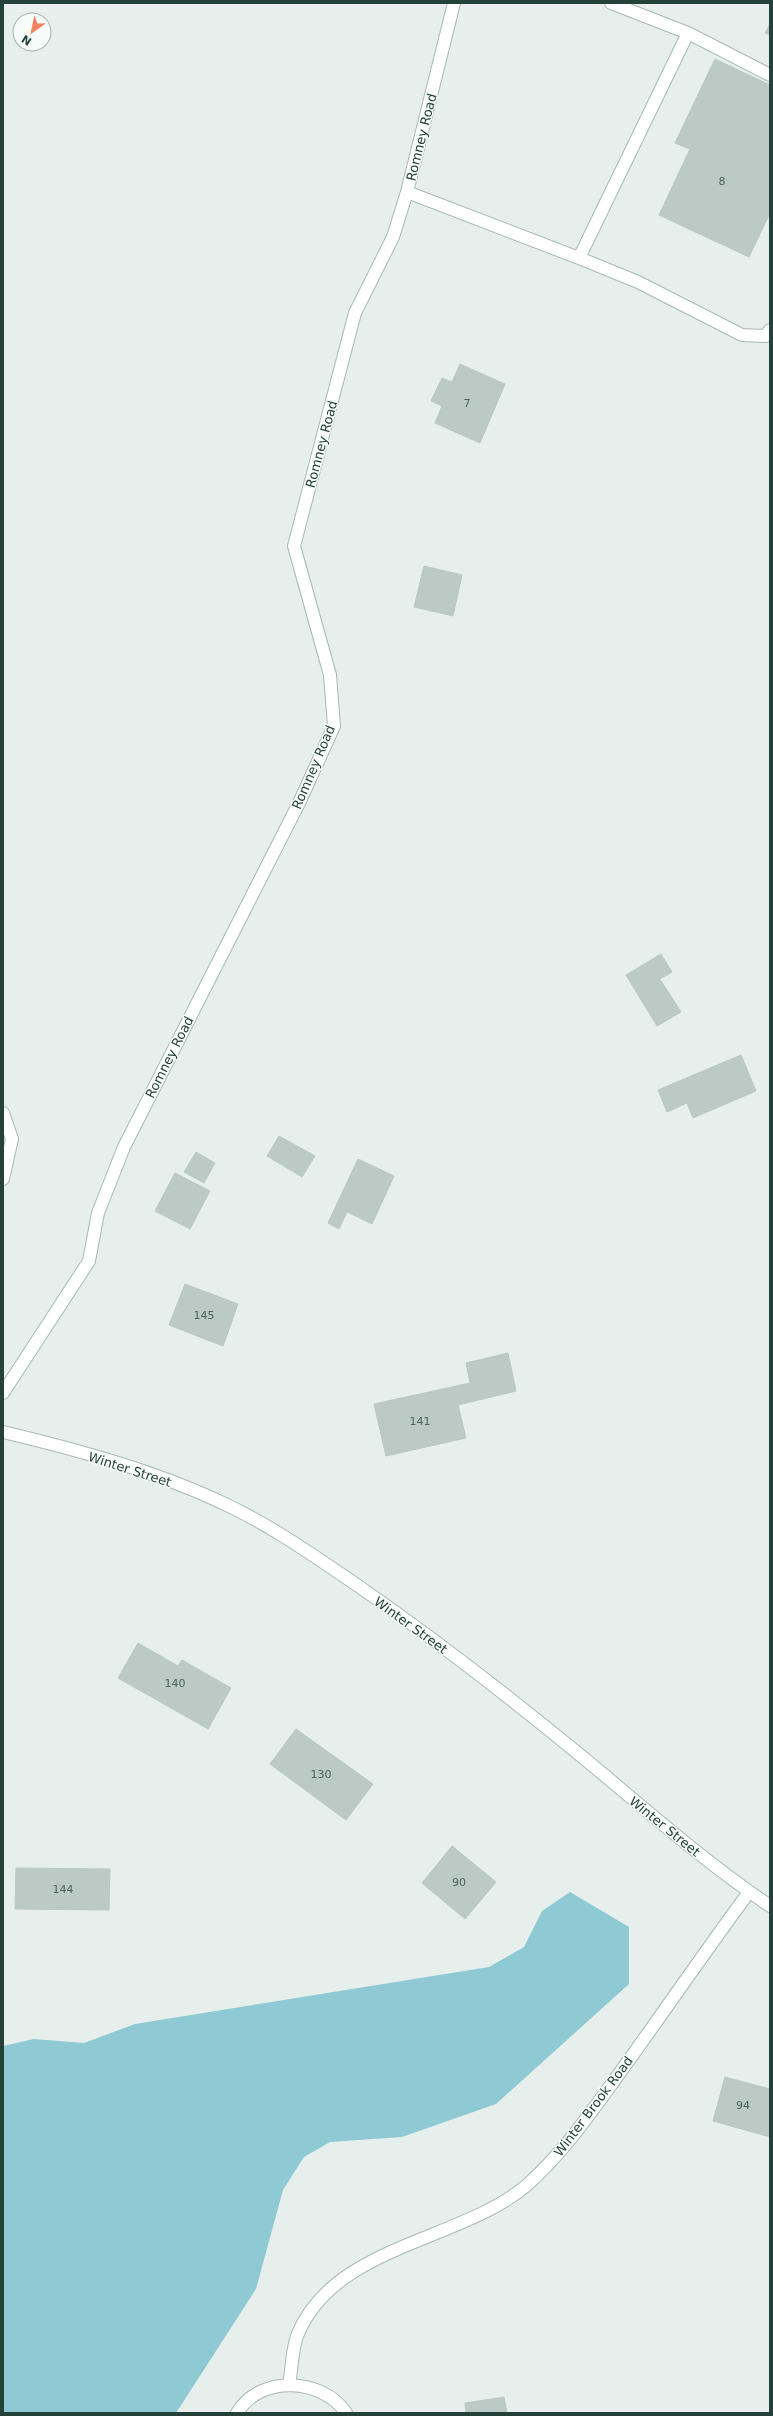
<svg xmlns="http://www.w3.org/2000/svg" width="773" height="2416" font-family="'DejaVu Sans',sans-serif">
	<rect width="100%" height="100%" fill="#e6efeb"/>
	<path fill="#8ec9d4" d="M570,1892L629,1927V1984L496,2104L402,2137L330,2142L304,2157L283,2190L256,2289L176,2413H3V2046L34,2039L84,2043L135,2024L489,1967L524,1947L542,1911Z"/>
	<path fill="#bbcac4" stroke="#b8c9c2" d="M770,24V35L765,33Z
		M715,59L770,85V213L749,257L659,215L690,149L675,143Z
		M460,364L505,384L480,443L435,423L442,406L431,401L442,378L452,382Z
		M424,566L462,575L453,616L414,607Z
		M661,954L672,972L660,979L681,1012L657,1026L626,975Z
		M741,1055L756,1091L693,1118L687,1103L667,1112L658,1090Z
		M279,1136L315,1156L302,1177L267,1156Z
		M196,1152L215,1163L204,1183L184,1172Z
		M358,1159L394,1176L372,1224L347,1212L339,1229L328,1223Z
		M175,1173L210,1191L190,1229L155,1211Z
		M185,1284L238,1304L223,1346L169,1325Z
		M508,1353L516,1391L458,1405L466,1438L386,1456L374,1404L470,1383L466,1363Z
		M138,1643L178,1666L182,1660L231,1688L208,1729L118,1678Z
		M296,1729L373,1784L346,1820L270,1764Z
		M452,1846L496,1882L465,1919L422,1883Z
		M16,1868L110,1869L109,1910L15,1909Z
		M725,2077L770,2089V2137L713,2121Z
		M504,2397L507,2413H466L465,2403Z"/>
	<g fill="none" stroke-linecap="round" stroke-linejoin="round">
		<defs>
			<path id="service" d="M611,3L688,33L770,75
				M407,192L579,258L638,282L742,335L765,336
				M579,258L688,33
				M3,1113L12,1139L3,1179"/>
			<path id="minor" d="M765,336L770,330
				M3,1393L89,1261L98,1213L124,1147L300,801L334,726L330,675L294,546L355,313L393,237L407,192L454,3
				M289,2384C292,2369 292,2350 297,2336C333,2245 460,2242 527,2185C562,2154 589,2115 616,2078C661,2016 704,1953 749,1892
				M237,2413C260,2374 323,2378 346,2413"/>
			<path id="tertiary" d="M3,1432C79,1450 159,1472 229,1506C273,1527 314,1556 354,1583C432,1637 507,1695 580,1755C642,1806 703,1861 770,1906"/>
		</defs>
		<use href="#service" stroke="#a8b8b2" stroke-width="14"/>
		<use href="#minor" stroke="#a8b8b2" stroke-width="14"/>
		<use href="#tertiary" stroke="#a8b8b2" stroke-width="14"/>
		<use href="#service" stroke="#fff" stroke-width="12"/>
		<use href="#minor" stroke="#fff" stroke-width="12"/>
		<use href="#tertiary" stroke="#fff" stroke-width="12"/>
	</g>
	<g text-anchor="middle" stroke-width="3" stroke-linejoin="round" paint-order="stroke">
		<g font-size="11" fill="#4a645c">
			<text x="722" y="185">8</text>
			<text x="467" y="407">7</text>
			<text x="204" y="1319">145</text>
			<text x="420" y="1425">141</text>
			<text x="175" y="1687">140</text>
			<text x="321" y="1778">130</text>
			<text x="459" y="1886">90</text>
			<text x="63" y="1893">144</text>
			<text x="743" y="2109">94</text>
		</g>
		<g font-size="13" fill="#24423a" stroke="#f7fbf9">
			<text transform="translate(421 137) rotate(-76)" y="5">Romney Road</text>
			<text transform="translate(321 444) rotate(-75)" y="5">Romney Road</text>
			<text transform="translate(313 767) rotate(-67)" y="5">Romney Road</text>
			<text transform="translate(169 1057) rotate(-63)" y="5">Romney Road</text>
			<text transform="translate(130 1469) rotate(18)" y="5">Winter Street</text>
			<text transform="translate(411 1625) rotate(36)" y="5">Winter Street</text>
			<text transform="translate(665 1826) rotate(39)" y="5">Winter Street</text>
			<text transform="translate(593 2106) rotate(-53)" y="5">Winter Brook Road</text>
		</g>
	</g>
	<rect width="773" height="2416" fill="none" stroke="#24423a" stroke-width="8"/>
	<g transform="translate(32 32) rotate(213)"><circle r="19" fill="#f7fbf9" stroke="#a3b1ad"/>
	<path d="M0-3L7 15L0 10L-7 15Z" fill="#f4845f"/>
	<text y="-6" font-size="11" font-weight="bold" text-anchor="middle" fill="#24423a">N</text>
	</g>
</svg>
